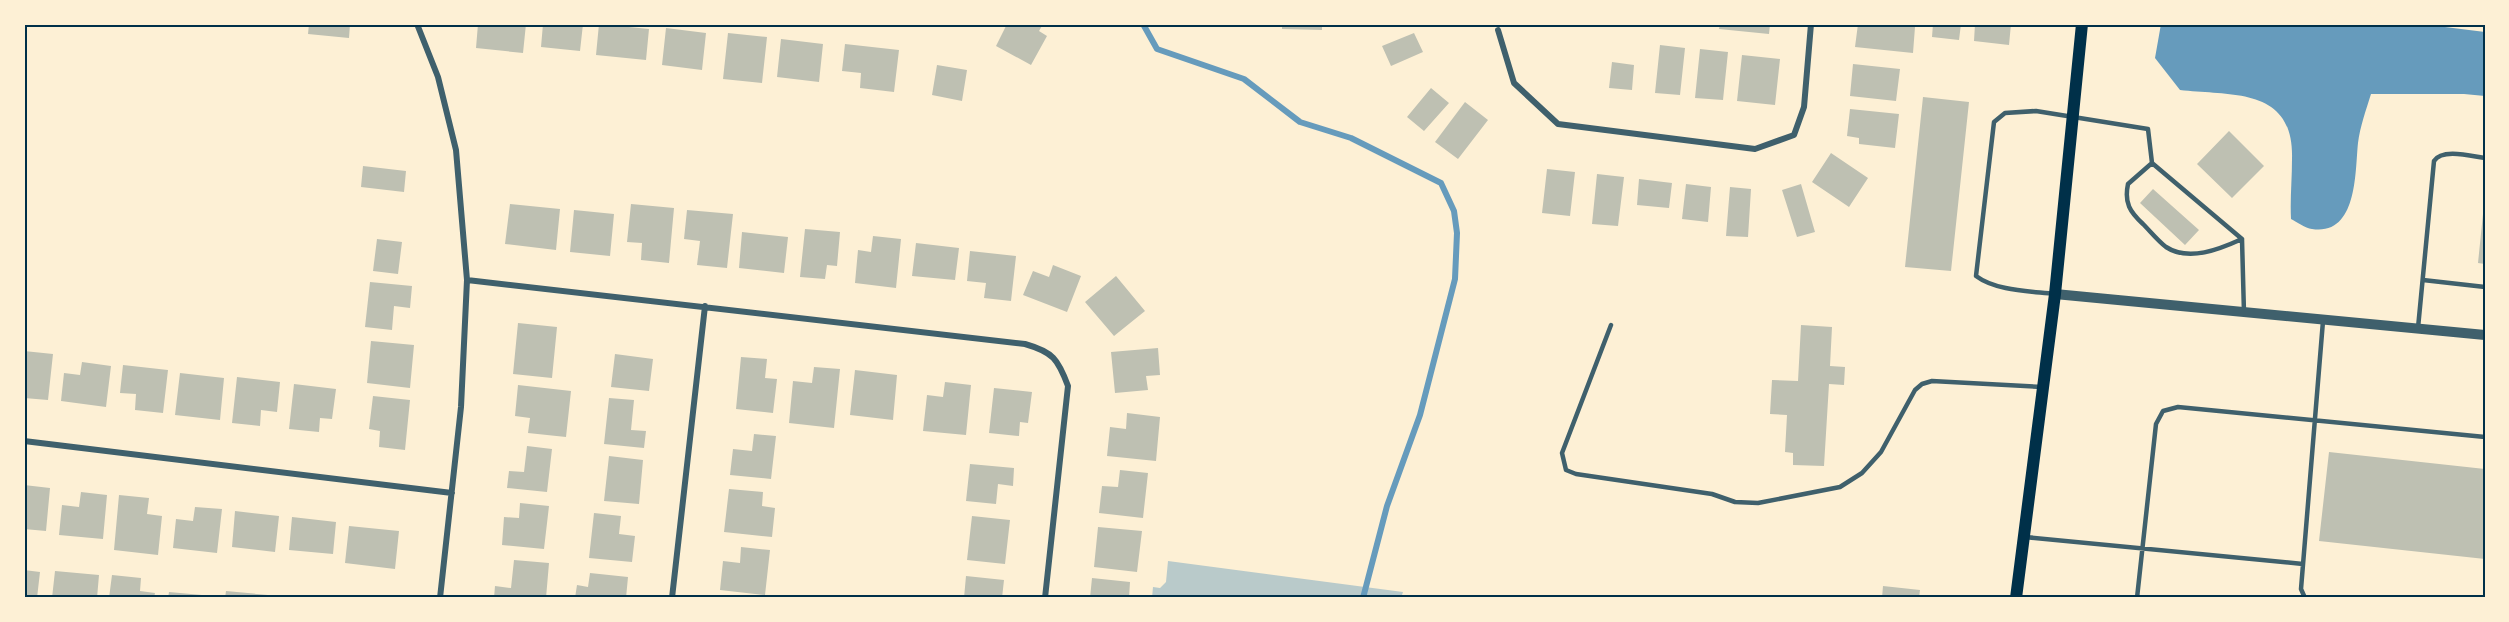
<svg xmlns="http://www.w3.org/2000/svg" width="2509" height="622" font-family="Barlow,sans-serif">
	<rect width="100%" height="100%" fill="#fdf0d5"/>
	<path fill="#b9caca" d="M1168,561L1403,592L1401,598H1152L1153,587L1160,588L1166,582Z"/>
	<path fill="#669bbc" d="M2161,24H2421L2485,32V96L2464,94H2371C2366,110 2360,127 2358,143C2355,171 2358,236 2312,229C2305,228 2297,222 2291,219C2290,199 2292,180 2292,159C2294,87 2233,96 2180,90L2155,58Z"/>
	<g fill="none" stroke-linecap="round" stroke-linejoin="round">
		<path stroke="#669bbc" stroke-width="6" d="M1143,24L1157,49L1244,79L1300,122L1351,138L1441,183L1454,211L1457,233L1455,279L1420,415L1387,506L1363,598"/>
	</g>
	<path fill="#bec0b2" d="M309,24H350L349,38L308,34Z
		M478,24H526L523,53L476,48Z
		M543,24H583L580,51L541,47Z
		M599,24L649,29L646,60L596,55Z
		M1007,24H1043L1039,31L1047,36L1031,65L996,46Z
		M1282,24H1322V30L1282,29Z
		M1720,24H1770L1769,34L1719,29Z
		M1858,24L1915,27L1913,53L1855,47Z
		M1933,24H1961L1959,40L1932,37Z
		M1975,24H2011L2009,45L1974,41Z
		M666,28L706,33L702,70L662,65Z
		M728,33L767,37L762,83L723,79Z
		M1414,33L1423,52L1391,66L1382,46Z
		M781,39L823,44L819,82L777,77Z
		M845,44L899,50L894,92L860,88L861,73L842,71Z
		M1660,45L1685,48L1680,95L1655,93Z
		M1700,49L1728,52L1723,100L1695,98Z
		M1742,55L1780,59L1775,105L1737,101Z
		M1612,62L1634,65L1632,90L1609,88Z
		M1853,64L1900,69L1896,101L1850,96Z
		M937,65L967,70L962,101L932,95Z
		M1431,88L1449,103L1424,131L1407,117Z
		M1923,97L1969,102L1951,271L1905,267Z
		M1465,102L1488,120L1458,159L1435,142Z
		M1850,109L1899,114L1895,148L1859,144V138L1847,136Z
		M2229,131L2264,166L2232,198L2197,164Z
		M1831,153L1868,178L1849,207L1812,182Z
		M363,166L406,171L404,192L361,187Z
		M1547,169L1575,172L1570,216L1542,213Z
		M1597,174L1624,177L1618,226L1592,224Z
		M1639,179L1672,183L1669,208L1637,205Z
		M1686,184L1711,187L1708,222L1682,219Z
		M1801,184L1815,232L1797,237L1782,190Z
		M1730,187L1751,189L1748,237L1726,236Z
		M2153,189L2199,230L2185,245L2140,203Z
		M510,204L560,209L556,250L505,244Z
		M631,204L674,208L669,263L641,260L642,243L627,242Z
		M574,210L614,214L610,256L570,252Z
		M687,210L733,214L727,268L697,265L700,241L684,239Z
		M2483,214H2485V264L2478,263Z
		M805,229L840,232L837,266L827,265L825,279L800,277Z
		M742,232L788,237L784,273L739,268Z
		M873,236L901,239L896,288L855,283L858,250L871,252Z
		M377,239L402,242L398,274L373,271Z
		M916,243L959,248L955,280L912,276Z
		M970,251L1016,256L1011,301L984,298L986,283L967,281Z
		M1053,265L1081,276L1067,312L1023,295L1033,271L1049,277Z
		M1116,276L1145,311L1114,336L1085,302Z
		M370,282L412,286L410,308L394,306L392,330L365,327Z
		M518,323L557,327L552,378L513,374Z
		M1801,325L1832,327L1830,366L1845,367L1844,385L1829,384L1824,466L1793,465V453L1785,452L1787,415L1770,414L1772,380L1798,381Z
		M371,341L414,345L410,388L367,383Z
		M1158,348L1160,375L1146,376L1148,390L1115,393L1111,352Z
		M24,351L53,354L48,400L24,398Z
		M615,354L653,359L649,391L611,387Z
		M741,357L767,359L765,378L777,379L773,413L736,409Z
		M82,362L111,366L106,407L61,401L64,373L80,375Z
		M123,365L168,370L163,413L135,410L136,394L120,393Z
		M814,367L840,369L834,428L789,423L793,381L812,383Z
		M855,370L897,375L893,420L850,415Z
		M180,373L224,378L220,420L175,415Z
		M237,377L280,382L277,412L261,410L260,426L232,423Z
		M945,382L971,385L966,435L923,431L927,395L943,397Z
		M294,384L336,389L332,419L320,418L319,432L289,429Z
		M518,385L571,391L566,437L528,433L530,418L515,416Z
		M994,388L1032,392L1028,423L1020,422L1019,436L989,433Z
		M373,396L410,400L405,450L379,447L380,431L369,429Z
		M609,398L634,400L631,430L646,431L644,448L604,444Z
		M1127,413L1160,417L1156,461L1107,456L1110,427L1126,429Z
		M754,434L776,436L771,479L730,475L733,449L752,451Z
		M527,446L552,449L547,492L507,488L509,471L524,472Z
		M2329,452L2485,469V559L2319,541Z
		M609,456L643,460L639,504L604,501Z
		M970,464L1014,468L1013,486L998,484L996,504L966,501Z
		M1120,470L1148,473L1143,518L1099,513L1102,486L1118,487Z
		M24,485L50,488L46,531L24,529Z
		M729,489L763,492L762,506L775,508L772,537L724,532Z
		M81,492L107,495L103,539L59,535L62,505L79,507Z
		M119,495L149,498L147,514L162,516L158,555L114,550Z
		M520,503L549,506L544,549L502,545L504,517L519,518Z
		M195,507L222,509L217,553L173,548L176,519L193,521Z
		M235,511L279,516L275,552L232,547Z
		M594,513L621,516L619,534L635,536L632,562L589,558Z
		M972,516L1010,520L1005,564L967,560Z
		M292,517L336,522L333,554L289,550Z
		M349,526L399,531L395,569L345,563Z
		M1098,527L1142,531L1137,572L1094,567Z
		M741,547L770,550L765,595L720,590L723,561L740,563Z
		M514,560L549,563L546,598H494L495,586L511,588Z
		M24,570L40,572L37,598H24Z
		M55,571L99,575L97,598H52Z
		M590,573L628,577L626,598H575L577,585L588,587Z
		M112,575L141,578L140,591L155,593L154,598H109Z
		M966,576L1004,580L1002,598H964Z
		M1092,578L1130,582L1129,598H1090Z
		M1883,586L1920,590L1919,598H1882Z
		M226,591L268,595L267,598H225Z
		M169,592L213,596V598H168Z"/>
	<g fill="none" stroke-linecap="round" stroke-linejoin="round">
		<path stroke="#3f606c" stroke-width="4.5" d="M2152,163L2128,184C2124,203 2130,212 2143,224C2150,231 2158,241 2166,247C2189,262 2220,249 2242,239
			M2423,280L2485,287
			M2055,294C2030,291 1996,291 1976,276L1994,122L2005,113L2036,111L2148,129L2152,163L2242,239L2244,313
			M1611,325L1562,453L1566,470L1576,474L1712,494L1735,502L1758,503L1840,487L1862,473L1881,452L1915,390L1922,384L1932,381L2042,387
			M2418,328L2434,161C2442,148 2471,156 2485,158
			M2025,537L2303,564
			M2137,598L2156,424L2163,411L2178,407L2485,437
			M2305,598L2301,589L2323,321
			M2390,598H2401"/>
		<path stroke="#3f606c" stroke-width="6" d="M417,24L438,77L456,150L467,280L461,407L440,598
			M1498,30L1514,83L1558,124L1755,149L1794,135L1804,107L1811,24
			M467,280L1025,344C1053,352 1058,359 1068,386L1045,598
			M24,441L452,493
			M672,598L705,306"/>
		<path stroke="#3f606c" stroke-width="10" d="M2055,294L2485,335"/>
		<path stroke="#003049" stroke-width="12" d="M2016,598L2055,294L2082,24"/>
	</g>
	<rect width="2509" height="622" fill="none" stroke="#fdf0d5" stroke-width="51"/>
	<rect x="26" y="26" width="2458" height="570" fill="none" stroke="#003049" stroke-width="2"/>
</svg>
